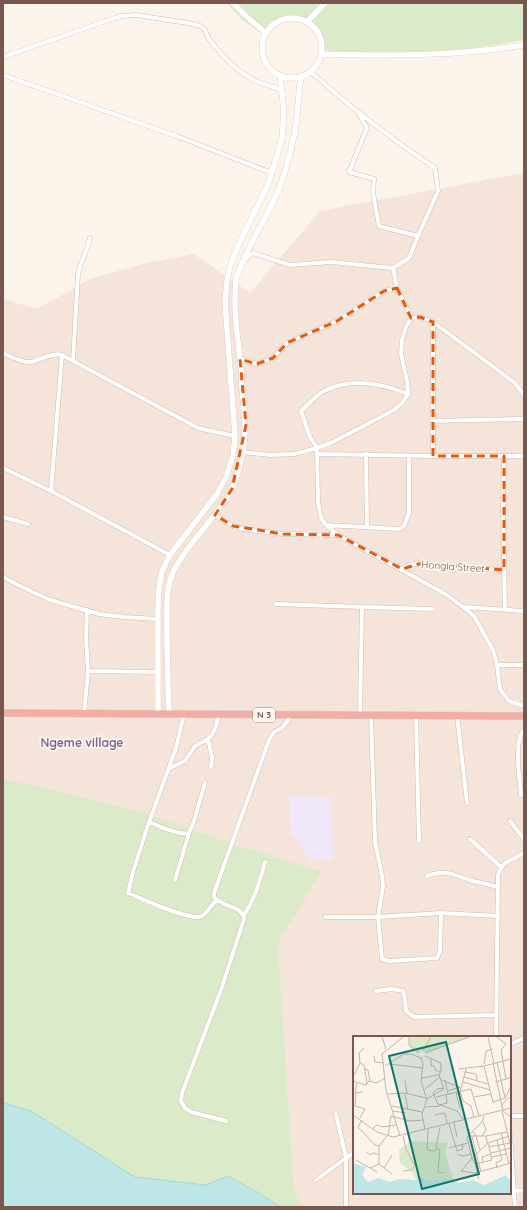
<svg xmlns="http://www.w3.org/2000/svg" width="527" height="1210" font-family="Quicksand,sans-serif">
	<rect width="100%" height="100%" fill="#fcf3eb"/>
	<path fill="#f4e4d9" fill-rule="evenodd" d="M524,173V1207H303L294,1191L278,944L320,872L224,841L139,811L51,789L6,780L3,781V299L37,309L90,279L147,263L194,254L250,293L320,211ZM354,1037H510V1193H354Z"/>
	<path fill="#f0e7f9" d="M289,796L332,797L333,860H310L296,839L291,834Z"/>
	<path fill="#dbeac9" d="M227,3H524V40L441,54L376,56L325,50C326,14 279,1 263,34L242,20Z
		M6,780L51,789L139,811L224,841L321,872L278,944L294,1191L303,1207H280L259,1193L228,1176L206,1185L135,1177L31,1111L3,1103V781Z"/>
	<path fill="#bfe6e6" stroke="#a5d7d7" d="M3,1103L31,1111L135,1177L206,1185L228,1176L259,1193L280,1207H3Z"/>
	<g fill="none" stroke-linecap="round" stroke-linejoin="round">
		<defs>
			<path id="street" d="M3,57L100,23L121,16L136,15L188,23L200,26L205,30L209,39L223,56L237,69L255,81L282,90
				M311,72C350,107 391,139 435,168L438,191L418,236L379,226L373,193L374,179L349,172L367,128L359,114
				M3,75L179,137L272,173
				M244,260L253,253L290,265L331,262L393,268
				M411,318L420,317L433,322L499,371L515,383L524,395
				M411,318L397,288L393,268L409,258L418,236
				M3,353C11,357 22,363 31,362C41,360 52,352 62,355L198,428L235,436
				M240,359L257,364L273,358L287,343L337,321L384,291L397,288
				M73,361L78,274C81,261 87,251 90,238
				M408,394C381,383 351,377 324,391C316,395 308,405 301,411L310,437L317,448L318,502L321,518L326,525L338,535L447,595L463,607L474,616L493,650L497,665L500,689L509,701L524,706
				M432,421L524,419
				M242,452L271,455L294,454L317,448L331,443L394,410L403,402L408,394L407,381L401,354L402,340L406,327L411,318
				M317,454L433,456H524
				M366,454L367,527
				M433,456V322
				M504,456L503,510L505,609
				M3,468L51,491L170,555
				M51,491L62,355
				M215,515L233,526L243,529L283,534L338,535
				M3,517L28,524
				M326,525L399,529L404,526L409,513V456
				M402,569L408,565L422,563L449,567L504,570
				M3,577L20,586L50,600L99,614L124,617L157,619
				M276,604L362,607L360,715
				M362,607L433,609
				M463,607L524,611
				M497,665H524
				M88,671L158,672
				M84,714L88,671L86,638L87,610
				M184,714L176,748L147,828L133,872L128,893C141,898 191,922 202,916C207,913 212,905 216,900
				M371,715L375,842L382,876L383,886L378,917L382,959L389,961L437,958L440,951L441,913
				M416,715L419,841
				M457,715L467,803
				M208,739L212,757L211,767
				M168,769L185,761L195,746L208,739L212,735L216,726L219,714
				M521,795C520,780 513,741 524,730
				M510,821L524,839
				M149,822C159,826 179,836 189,833L194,821L205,783
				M470,839L501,867
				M427,876C447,869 454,875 473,881C481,883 490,885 498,887
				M175,880L189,833
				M244,915C255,899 260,880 265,862
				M325,917H378L441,913L498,916
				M376,991L392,989L403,991L405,999L406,1011L414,1017L496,1015
				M496,1037L498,875C503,860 511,861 524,853
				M510,1044L524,1038
				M336,1114L346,1158L354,1153
				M510,1116H524
				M226,1121L191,1112L185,1108L181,1101L182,1093L221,990L244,919C242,905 223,908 214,897V893L269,740L274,732L282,728L292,715
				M510,1135L515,1207
				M316,1180L346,1158
				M510,1190L524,1191
				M346,1207V1158"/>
			<path id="secondary" d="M233,3L248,18L266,33
				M262 48a30 30 0 1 1 60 0a30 30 0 1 1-60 0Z
				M307,22L325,3
				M322,54C390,56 457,56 524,45
				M158,714V608L159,589L162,571L170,555L217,494L226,477L233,456L235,436L227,329L225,302L227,281L230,266L238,246L269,182L282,138L284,112L280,75
				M169,714C168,686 167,658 167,630C167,610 165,588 174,570C189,541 215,519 231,491C237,480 239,467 242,455C247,433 245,420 243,398C241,385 242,371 240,358C237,332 233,307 236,281C237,272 242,263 246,255C256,232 271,210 280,186C288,164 294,140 297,117C298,103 299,90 301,77"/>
			<path id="highway" d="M3,713L524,716"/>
		</defs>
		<use href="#street" stroke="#d1bcb2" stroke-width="5"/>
		<use href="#secondary" stroke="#d4bbb0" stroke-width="6"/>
		<use href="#highway" stroke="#d9d0cd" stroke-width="8"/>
		<use href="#street" stroke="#fff" stroke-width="4"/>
		<use href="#secondary" stroke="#fff" stroke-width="5.5"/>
		<use href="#highway" stroke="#f3ada4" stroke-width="7"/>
	</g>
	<path fill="none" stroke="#e8590c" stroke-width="3" stroke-dasharray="8 5" stroke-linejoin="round" d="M397,288L411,318L420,317L433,322V456H504V570L422,563L402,569L338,535L283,534L233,526L215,515L232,489L246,425L240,359L257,364L273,358L287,343L337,321L384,291Z"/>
	<g text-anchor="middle" stroke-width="3.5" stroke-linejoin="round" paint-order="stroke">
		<rect fill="#fef7f1" stroke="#a0877f" stroke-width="1" x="253" y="708" width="22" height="14" rx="3"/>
		<g font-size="9" font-weight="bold" fill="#77574e">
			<text x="264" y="718">N 3</text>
		</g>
		<g font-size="10" fill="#77574e" stroke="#fef7f1">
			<text transform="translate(453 566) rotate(4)" y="4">Hongla Street</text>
		</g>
		<g font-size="12" font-weight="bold" fill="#7d6692" stroke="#fef7f1">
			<text x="82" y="747">Ngeme village</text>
		</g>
	</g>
	<g transform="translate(353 1036)">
		<rect width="158" height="158" fill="#fcf3eb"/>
		<path d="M56,1H115L73,17L69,14L65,17L57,11ZM58,105L95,107L92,116L100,142L105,147L99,145H82L69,141L64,145L59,136L47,127L46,114Z" fill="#dbeac9"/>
		<path d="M0,127L13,131L9,139L15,146L26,142L36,146L47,143L64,144L66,141L83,145L93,143L105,147L120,144L131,149L153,139L158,146V157H0Z" fill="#bfe6e6"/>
		<path fill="none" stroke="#c7b5ac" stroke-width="1" d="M29,1L33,13M56,1V9L66,17M135,1L141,27M144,1L153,8L148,14L153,43M70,14L78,1M72,17L116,1M21,20L22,26L31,27M72,20L88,27V35H83L81,30H78V23M68,21L70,28L68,45L74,64L69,78L72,94M144,26L152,62M7,27L11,29L14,48M140,27L150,75L158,81M36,28L70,32M131,28L133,15L139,13M32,30L51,18H58L68,22M131,30L158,23M11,33L15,34L17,45M105,33L131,30L140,66L152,62L158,50M113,33L107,56L110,65L118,70L121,81M112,36L123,38L124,45M0,41L7,27L6,17L11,12M111,41L135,48M69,42L85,39M52,44L54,58M89,44L108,52M92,44L95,58M0,45L13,49L16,45L24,47L32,42M110,46L137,54M142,46L157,42M4,47L2,57L10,56M91,52L84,53L80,57L85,68L104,75L110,83M72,53L87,41M94,55L107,51M103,56L107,73M3,57L2,70L12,73L7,82M35,58L52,57L73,62M52,58L55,73M83,61L118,53L126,80M121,61L138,58M74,63L91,53L86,39L88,35M87,69L94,67L93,59M39,70L69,76M148,70L156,61M73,71L87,70M40,75L53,77M149,75L158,111M0,79L24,96L40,101L158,72M82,79L92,77L94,87M131,80L129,86L114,101L119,122L108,135L122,137L158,127M9,84L5,91L22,109L26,110L34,100M101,87L104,101M96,88L104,115L110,113L109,108M87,91L83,112L87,114L85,136L91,137M19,93L24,89L29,91L43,89M75,93L74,114L82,115L84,113M120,96L123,100L127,114M148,97L156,128M35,100L38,80L57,85L70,84M47,100L33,54L29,18L50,1M50,100L53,113L62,130L58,134L50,135M117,100H133L134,106L135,107L136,111L139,124L122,128L119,122L135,107L156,100M119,100L128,136M129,100L133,94L130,86M133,100L154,96M144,104L149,124L143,127L144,132M136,111L157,107M96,112L115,107M14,116L17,119L20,117L25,118M138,117L158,112M104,118L109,120L118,118M139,121L153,118M3,124L24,136M130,126L129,121L138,118M26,128L39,138M122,128L126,143M17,132L26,128V110M31,132L39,119"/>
		<path fill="#0f766e" fill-opacity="0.15" stroke="#0f766e" stroke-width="2" d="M93,6L126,138L69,153L36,20Z"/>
		<rect width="158" height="158" fill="none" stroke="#77574e" stroke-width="2"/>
	</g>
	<rect width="527" height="1210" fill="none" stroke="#77574e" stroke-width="8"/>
</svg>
